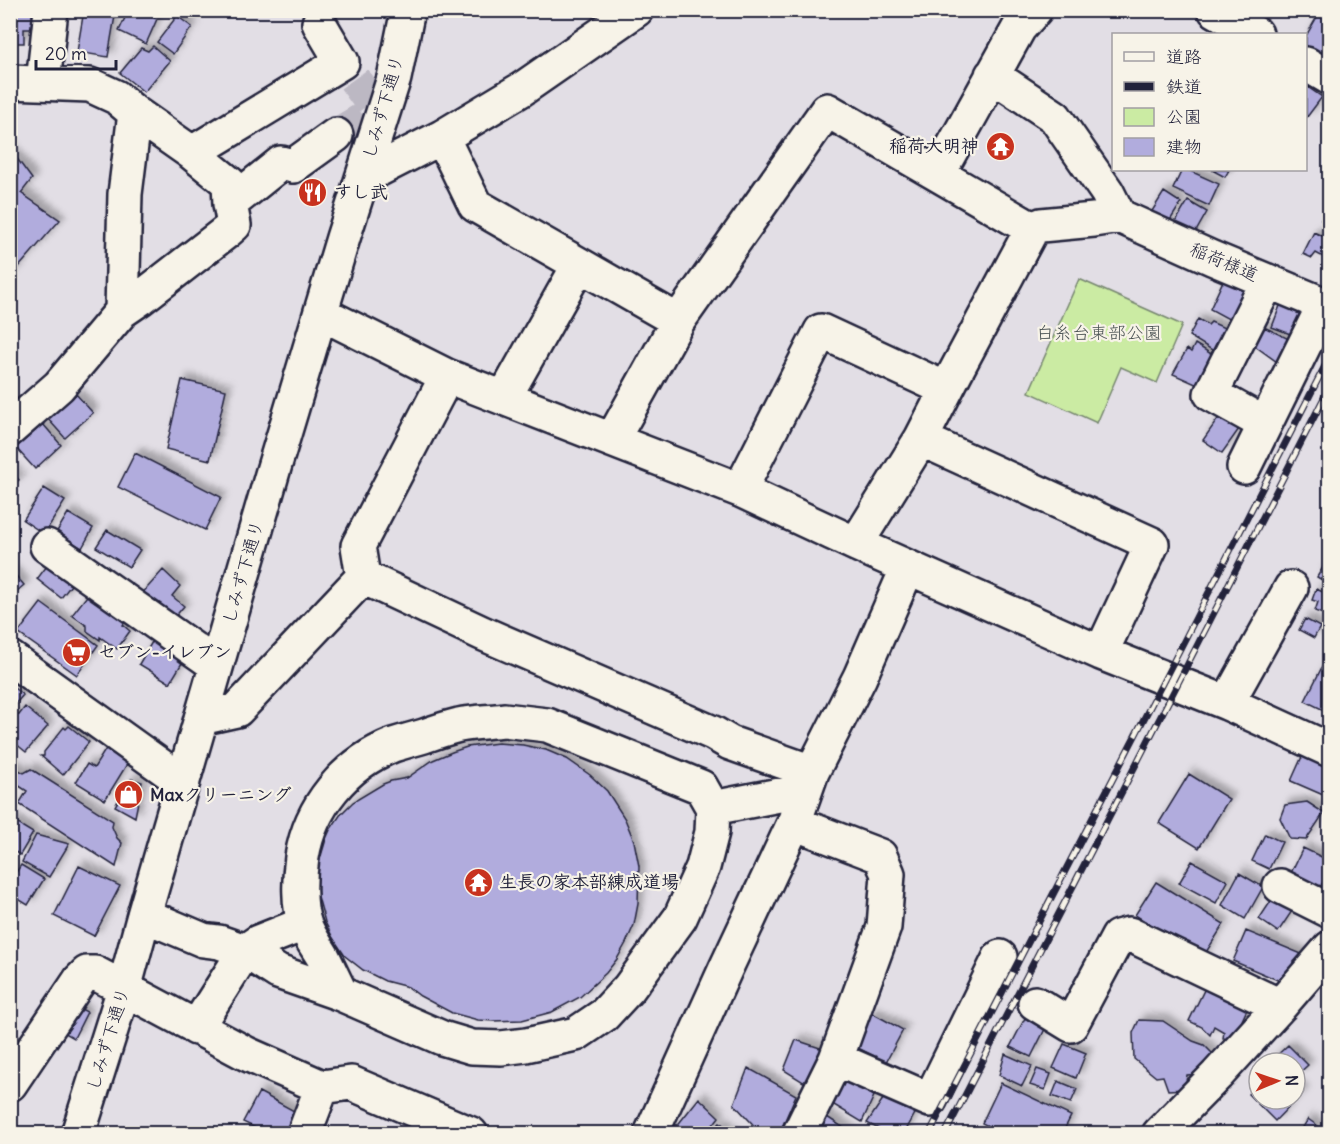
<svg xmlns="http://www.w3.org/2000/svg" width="1340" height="1144" font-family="Delius,'Klee One',sans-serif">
	<defs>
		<filter id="shadow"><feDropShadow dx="5.5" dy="-5.5" stdDeviation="3" flood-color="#0004"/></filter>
	</defs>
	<rect width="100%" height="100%" fill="#e2dee5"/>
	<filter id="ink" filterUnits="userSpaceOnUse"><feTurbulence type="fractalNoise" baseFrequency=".0167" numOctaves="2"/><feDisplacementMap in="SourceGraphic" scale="12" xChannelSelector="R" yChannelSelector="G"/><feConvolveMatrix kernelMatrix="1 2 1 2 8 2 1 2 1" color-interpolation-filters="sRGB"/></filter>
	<g filter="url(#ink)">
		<path fill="#cbeba3" stroke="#76866f" stroke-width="1.5" d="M1079,279L1182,325L1157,383L1121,367L1097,423L1029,392Z"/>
		<path fill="#b1acdd" stroke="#22223b" stroke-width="1.5" filter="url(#shadow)" d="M10,10H33L31,29H24V43H10Z
			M84,10H116L108,57L77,52Z
			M139,10L157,19L146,44L119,31L128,11Z
			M1321,10H1330V58L1327,63L1306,53V36Z
			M177,16L192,27L173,54L157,42Z
			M153,46L170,61L144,92L120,73L141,48L148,51Z
			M1306,86L1322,97L1307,117L1306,116Z
			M10,149L32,179L21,193L60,220L10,277Z
			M1182,170H1188L1219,184L1209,206L1173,189Z
			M1212,170H1229L1225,177Z
			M1164,192L1181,203L1164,230L1147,219Z
			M1188,201L1207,212L1190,242L1170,231Z
			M1325,213L1330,216V244L1323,257L1316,253L1312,258L1303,254L1314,232L1322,236L1326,227L1321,220Z
			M1223,281L1238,285L1255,284L1236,323L1210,309Z
			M1281,303L1302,311L1293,335L1272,327Z
			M1198,319L1208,325L1211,322L1229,330L1217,353L1189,336Z
			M1264,327L1291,340L1280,364L1255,346Z
			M1195,344L1213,355L1200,386L1173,374L1187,349L1191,352Z
			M182,380L226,390L210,460L166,449Z
			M76,394L93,413L65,438L48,419Z
			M1220,416L1239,429L1222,453L1203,440Z
			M43,424L61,445L35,469L16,448Z
			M135,453L221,497L205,530L118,487Z
			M10,469L19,480L10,487Z
			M44,488L65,501L44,534L23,520Z
			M68,513L93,528L82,548L56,533Z
			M107,530L140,550L129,567L96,547Z
			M1330,556V585L1317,577Z
			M50,562L71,578L67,583L71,585L61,598L37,579Z
			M10,569L24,585L10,597Z
			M163,570L180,586L172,596L184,606L174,618L139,597Z
			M1316,589L1330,595V617L1315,611L1318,602L1312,600Z
			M90,592L126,620L123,625L130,631L117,649L100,637V640L87,631V626L72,615Z
			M41,603L98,645L77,675L18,633Z
			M1305,619L1320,627L1314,638L1299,630Z
			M156,635L188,653L170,683L139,664Z
			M1330,651V713L1305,701Z
			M10,685L23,695L10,710Z
			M25,707L48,726L26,752L10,739V719L15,713L19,715Z
			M69,726L89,742L63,775L41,756H44V752L64,727L66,729Z
			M498,743L523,745L546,750L567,759L590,775L607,791L625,819L634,841L639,866L638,904L634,925L626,943L617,959L606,973L580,997L552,1012L522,1020L493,1021L478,1020L452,1013L420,996L408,987L385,981L363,970L345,956L333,938L325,922L317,893L318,866L326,839L330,830L341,814L353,802L383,784L391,781L407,778L433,760L452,752L467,747Z
			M107,747L129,761L105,800L76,782L87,764L94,768Z
			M1305,750L1330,761V798L1291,781Z
			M10,765L24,773L31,769L113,821L112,827L117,838L122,843L116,867L19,804L27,791L10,780Z
			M1189,774L1229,799L1199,848L1159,823Z
			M131,779L142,782L135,817L115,806Z
			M1307,802L1324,813L1306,840L1290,839L1280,818L1285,805Z
			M10,819L33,833L20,855L10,849Z
			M1265,834L1282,842L1269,869L1252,861Z
			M36,835L69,844L49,877L22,862Z
			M1303,848L1330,861V868L1318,892L1289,877Z
			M1192,861L1228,881L1216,903L1179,883Z
			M21,865L44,879L28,905L10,894V881Z
			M79,866L120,886L94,936L54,916Z
			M1239,873L1263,887L1245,919L1222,905Z
			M1156,882L1224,924L1203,957L1135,915Z
			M1277,892L1296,905L1278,932L1259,919Z
			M1246,931L1304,955L1280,981L1233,961Z
			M1207,984L1249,1005L1233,1040L1223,1038L1224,1032L1214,1026L1210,1035L1202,1027L1189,1021Z
			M73,1005L87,1012L74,1038L60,1030Z
			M872,1013L903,1030L886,1062L854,1046Z
			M1025,1018L1045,1029L1031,1057L1010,1047Z
			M1139,1020L1163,1021L1193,1041L1204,1045L1213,1054L1199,1074L1187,1075L1185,1089L1168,1090L1163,1076L1156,1077L1134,1059L1133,1033Z
			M796,1040L823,1049L808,1085L784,1070Z
			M1064,1044L1086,1053L1076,1078L1053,1068Z
			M1288,1045L1308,1065L1295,1077V1063H1269Z
			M1005,1054L1032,1066L1022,1086L999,1075Z
			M748,1068L796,1095L779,1134H762L734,1104Z
			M1037,1069L1051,1074L1045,1090L1030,1085Z
			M846,1079L874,1096L862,1122L829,1102Z
			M1058,1081L1077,1089L1071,1103L1052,1096Z
			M1001,1083L1071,1116L1062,1134H1025L1013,1128L1011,1134H1004L982,1123Z
			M1259,1083V1099H1295V1084L1303,1092L1275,1121L1248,1094Z
			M259,1092L296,1112L287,1134H268L243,1122Z
			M885,1096L918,1108L904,1134H888L867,1123Z
			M699,1098L719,1117L706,1134H684L676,1127Z
			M824,1115L853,1134H816Z
			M1308,1119L1329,1134H1299Z
			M720,1122L733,1134H713Z"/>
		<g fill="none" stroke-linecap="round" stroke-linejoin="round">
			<path stroke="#bcb8c3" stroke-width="33" stroke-dasharray="33 16" stroke-linecap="butt" d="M336,135L366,117L371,103L354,79"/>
			<defs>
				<path id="minor" d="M1215,10L1256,34
					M1306,64L1330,78
					M992,75L1055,117L1107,192L1119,216
					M10,82L90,85L116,97L135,113L192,153L229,183L230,204L234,225L226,232L141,298L122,311L59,386L10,429
					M43,83L51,10
					M442,137L475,205L678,321
					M192,153L342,62L319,23
					M938,174L1019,28L1035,10
					M362,178L442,137L522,89L636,10
					M230,204L281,163L293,166L336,135
					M1119,216L1212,258L1330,307
					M122,311L125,194L135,113
					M321,313L447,376L740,490L856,544L1101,653L1227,703L1330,750
					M447,376L358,546L363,577L482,633L713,733L730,743L812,772
					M504,398L579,265
					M1265,424L1211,394L1268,281
					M921,439L1152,544L1101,653
					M612,440L678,321L827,110L1032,229
					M1244,467L1324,305
					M740,490L821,331L946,389
					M856,544L921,439L955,373L1032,229L1041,225L1094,220L1119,216
					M47,546L216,665
					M10,658L183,782
					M1227,703L1291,588
					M201,718L237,710L363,577
					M504,720L547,725L701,787L713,808L712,832L703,867L680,918L629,988L604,1015L576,1034L526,1045L501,1048L472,1047L442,1038L341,994C335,982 329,969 323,957C317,947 309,936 305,925C298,906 299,877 302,857C310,807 345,764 393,745C403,742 413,739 424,736C435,732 447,728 459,725C473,722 489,722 504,720Z
					M713,808L805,790
					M794,823L880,856L888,874L884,927L836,1059L799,1134
					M1280,886L1330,911
					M144,915L203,940L219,942L245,951L278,972L341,994
					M1035,1003L1071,1025L1118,937L1129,934L1280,1006
					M196,1028L245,951L258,942L291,929L305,925
					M836,1059L930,1100L1000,957
					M10,1084L80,980L87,973H95L247,1054L322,1087L351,1083L471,1134
					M78,1134L124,989L144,915L273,471L343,238L394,78L408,10
					M304,1134L322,1087
					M651,1134L726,968L794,823L812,772L860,677L908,567
					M1159,1134L1217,1075L1280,1006L1330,948"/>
			</defs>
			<use href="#minor" stroke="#22223b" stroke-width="38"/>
			<use href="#minor" stroke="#f7f3e8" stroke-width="33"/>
			<defs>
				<path id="rail" d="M929,1134L1165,678L1330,356
					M945,1134L1178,683L1330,386"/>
			</defs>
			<use href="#rail" stroke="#22223b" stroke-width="7"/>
			<use href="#rail" stroke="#f7f3e8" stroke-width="4.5" stroke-dasharray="14" stroke-linecap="butt"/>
		</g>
	</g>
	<defs>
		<symbol id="temple-disc" viewBox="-11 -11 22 22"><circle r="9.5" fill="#c8321e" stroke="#f7f3e8"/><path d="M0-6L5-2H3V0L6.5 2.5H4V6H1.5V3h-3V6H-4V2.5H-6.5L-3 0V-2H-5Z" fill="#fff"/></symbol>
		<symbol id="restaurant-disc" viewBox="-11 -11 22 22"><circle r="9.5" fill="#c8321e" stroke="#f7f3e8"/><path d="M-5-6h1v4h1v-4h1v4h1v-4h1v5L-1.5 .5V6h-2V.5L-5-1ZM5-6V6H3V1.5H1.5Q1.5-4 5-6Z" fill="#fff"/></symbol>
		<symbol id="supermarket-disc" viewBox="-11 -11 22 22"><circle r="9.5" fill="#c8321e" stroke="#f7f3e8"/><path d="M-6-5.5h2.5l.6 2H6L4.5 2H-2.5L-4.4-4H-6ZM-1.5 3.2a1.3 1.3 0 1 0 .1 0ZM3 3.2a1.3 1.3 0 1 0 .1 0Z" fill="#fff"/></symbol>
		<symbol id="shop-disc" viewBox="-11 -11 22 22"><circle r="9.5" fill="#c8321e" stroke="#f7f3e8"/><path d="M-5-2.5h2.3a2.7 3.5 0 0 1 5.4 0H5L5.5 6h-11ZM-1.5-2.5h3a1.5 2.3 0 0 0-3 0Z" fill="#fff"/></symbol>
	</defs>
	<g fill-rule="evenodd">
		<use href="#temple-disc" x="984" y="130" width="33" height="33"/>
		<use href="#restaurant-disc" x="296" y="176" width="33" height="33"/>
		<use href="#supermarket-disc" x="60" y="636" width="33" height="33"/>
		<use href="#shop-disc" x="112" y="778" width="33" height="33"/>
		<use href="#temple-disc" x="462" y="866" width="33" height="33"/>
	</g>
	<g text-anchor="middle" stroke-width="4.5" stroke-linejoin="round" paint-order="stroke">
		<g font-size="18" fill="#22223b" stroke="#f7f3e8">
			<text transform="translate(383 107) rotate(-74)" y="6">しみず下通り</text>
			<text transform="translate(1224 262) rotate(23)" y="6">稲荷様道</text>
			<text transform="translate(243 572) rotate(-74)" y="6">しみず下通り</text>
			<text transform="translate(108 1039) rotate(-73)" y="6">しみず下通り</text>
		</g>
		<g font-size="18" font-weight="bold" fill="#22223b" stroke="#f7f3e8" text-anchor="start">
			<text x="979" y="152" text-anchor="end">稲荷大明神</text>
			<text x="334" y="198">すし武</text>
			<text x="98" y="658">セブン-イレブン</text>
			<text x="150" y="801">Maxクリーニング</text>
			<text x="499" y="888">生長の家本部練成道場</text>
		</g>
		<g font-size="18" fill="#4c5455" stroke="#f7f3e8">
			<text x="1099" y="339">白糸台東部公園</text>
		</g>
	</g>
	<rect width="1340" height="1144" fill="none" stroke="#f7f3e8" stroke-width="36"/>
	<rect x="18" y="18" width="1304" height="1108" fill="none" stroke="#22223b" stroke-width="2" filter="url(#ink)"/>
	<rect x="1112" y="33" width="195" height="138" fill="#f7f3e8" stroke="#a29fa3" stroke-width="1.5"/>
	<rect x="1124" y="52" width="30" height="9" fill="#f7f3e8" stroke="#a29fa3" stroke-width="1.5"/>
	<text x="1166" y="63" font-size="18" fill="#22223b">道路</text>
	<rect x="1124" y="82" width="30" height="9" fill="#22223b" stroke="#a29fa3" stroke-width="1.5"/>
	<text x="1166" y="93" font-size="18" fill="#22223b">鉄道</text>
	<rect x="1124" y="108" width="30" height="18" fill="#cbeba3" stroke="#a29fa3" stroke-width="1.5"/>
	<text x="1166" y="123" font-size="18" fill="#22223b">公園</text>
	<rect x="1124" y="138" width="30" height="18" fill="#b1acdd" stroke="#a29fa3" stroke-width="1.5"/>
	<text x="1166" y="153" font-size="18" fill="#22223b">建物</text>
	<g transform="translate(1277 1081) rotate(88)"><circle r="28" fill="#f7f3e8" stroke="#a29fa3" stroke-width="1.5"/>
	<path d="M0-4.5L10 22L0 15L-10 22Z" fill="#c8321e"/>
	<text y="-9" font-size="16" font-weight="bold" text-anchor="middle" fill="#22223b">N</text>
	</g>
	<path d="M36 60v9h80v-9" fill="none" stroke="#22223b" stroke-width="3"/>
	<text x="45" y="60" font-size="18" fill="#22223b" stroke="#f7f3e8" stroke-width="4.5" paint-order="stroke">20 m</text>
</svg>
